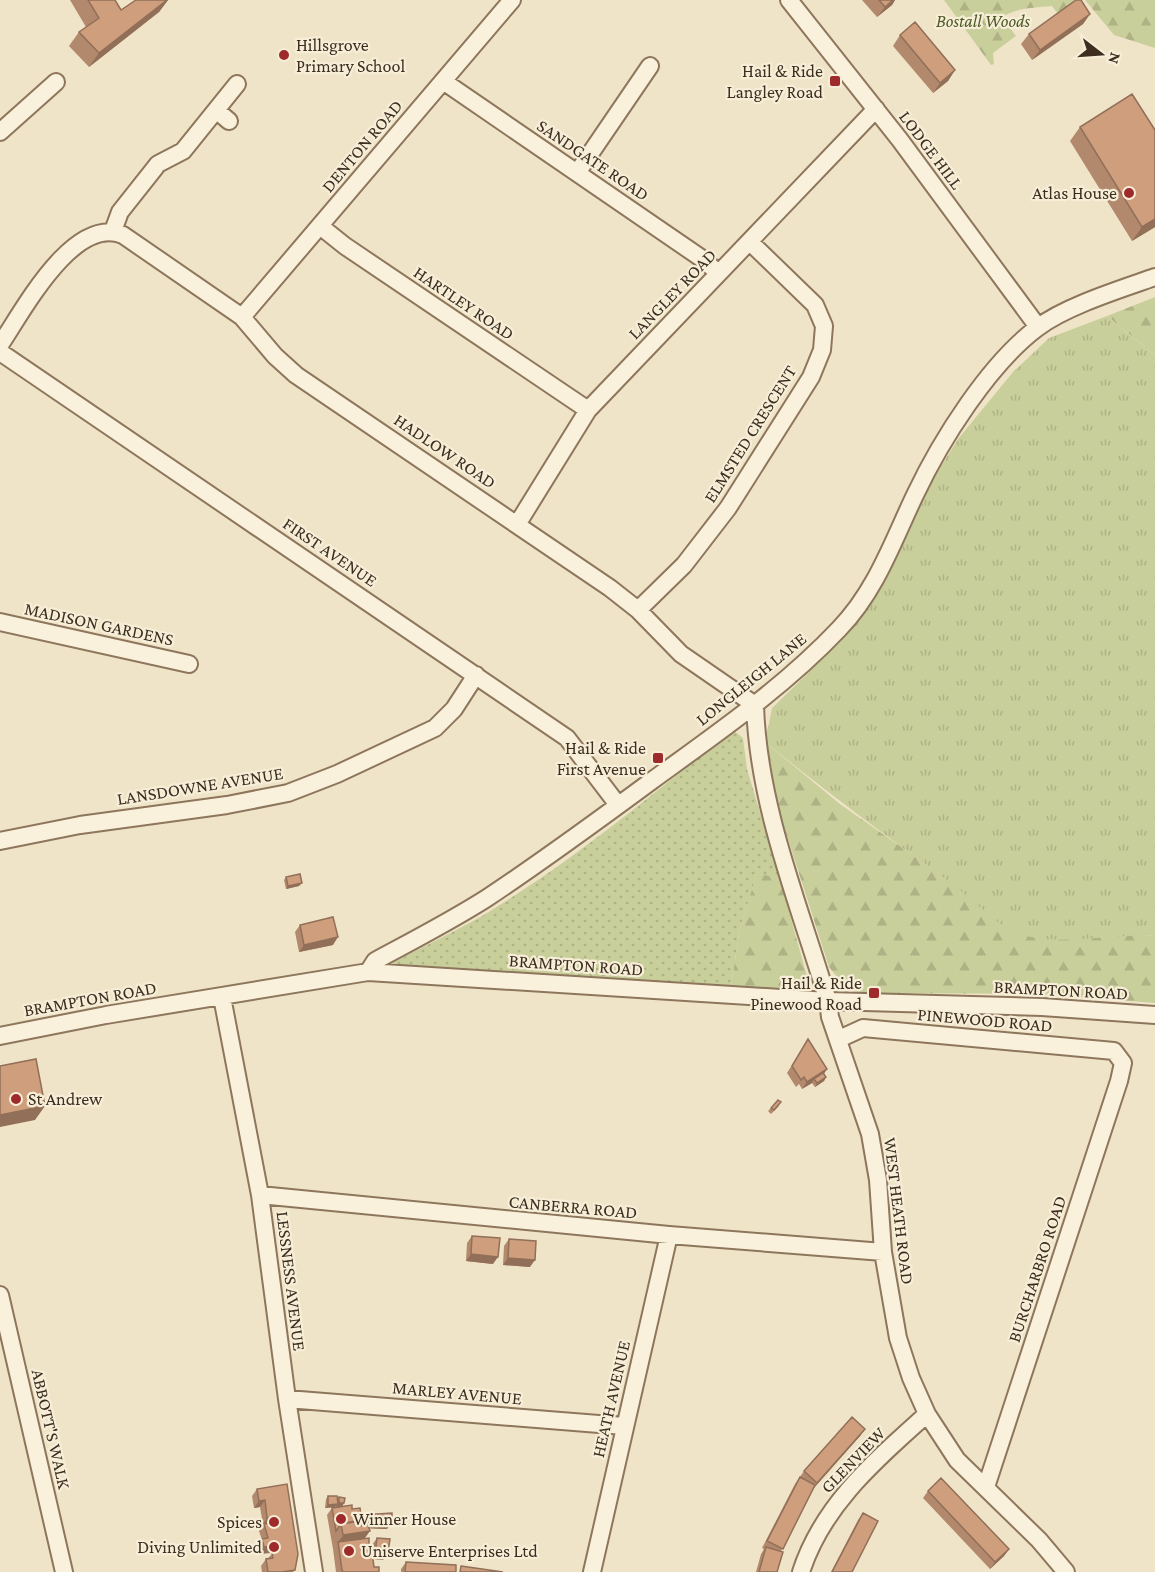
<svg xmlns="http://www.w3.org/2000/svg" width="1155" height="1572" font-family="'Crimson Pro',serif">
	<defs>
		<pattern id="grass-dots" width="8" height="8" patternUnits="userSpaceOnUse" patternTransform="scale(1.5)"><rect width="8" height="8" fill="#c9cf9b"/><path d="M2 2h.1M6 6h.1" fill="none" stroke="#aeb285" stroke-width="1.8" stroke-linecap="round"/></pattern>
		<pattern id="forest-firs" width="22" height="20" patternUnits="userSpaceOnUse" patternTransform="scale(1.5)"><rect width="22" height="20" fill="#c9cf9b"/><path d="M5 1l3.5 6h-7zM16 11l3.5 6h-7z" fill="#aeb285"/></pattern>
		<pattern id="park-tufts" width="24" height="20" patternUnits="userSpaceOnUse" patternTransform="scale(1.5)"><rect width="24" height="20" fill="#c9cf9b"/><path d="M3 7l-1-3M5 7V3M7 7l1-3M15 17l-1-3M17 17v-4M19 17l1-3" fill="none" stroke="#aeb285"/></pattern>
	</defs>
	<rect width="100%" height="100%" fill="#f0e4c8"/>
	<path fill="url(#grass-dots)" d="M733,730L743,738L747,769L780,879L757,874L740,928L731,986L389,965C421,947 455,932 487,913C574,860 653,794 733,730Z"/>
	<path fill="url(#forest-firs)" d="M944,0H1078L1058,14L1052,6C1033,8 1020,7 1002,17L1016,36L993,53L994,64L991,65Z
		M1085,0H1155V48L1114,35Z
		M1155,297V355L1107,316Z
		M765,742L840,804L947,879L1134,934L1155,936V1003L1042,994L859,993L842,983L829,967L771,786Z
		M757,873L780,879L808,980L800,991L731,986L740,928Z"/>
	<path fill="url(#park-tufts)" d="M1107,316L1155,355V936C1110,933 1063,947 1019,934C1001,929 964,892 946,879C884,835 824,790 765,742L772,708L841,641L864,612L907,535L932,481L958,439L1013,372L1049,338Z"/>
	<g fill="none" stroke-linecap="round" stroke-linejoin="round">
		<defs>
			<path id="minor" d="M789,0L900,140L1038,327
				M443,81L704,260L718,273
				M216,110L229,121
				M0,132L56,82
				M577,173L650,66
				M320,226L345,246L588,410
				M113,231L120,212L158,164L183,151L237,84
				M242,317L512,0
				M0,345C23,311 73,215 123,235L242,317L275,356L296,375L610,588L638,610L681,654L755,705
				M0,352L567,738L618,805
				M518,523L588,410L876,109
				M638,610L684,565L728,508L811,377L822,350L824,326L815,305L750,242
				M0,622L189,664
				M755,705C758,806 799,904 828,1001L830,1017L870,1134L878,1180L883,1252L898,1338L911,1378L927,1414L957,1460L1039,1540L1066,1572
				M0,841L80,825L227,805L288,793L337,774L435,728L454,709L476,675
				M368,972L375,961C412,941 451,921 487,898C546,859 604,816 661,774C723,729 786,685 839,629C876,591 893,541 915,495C941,440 989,364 1037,328C1066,306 1121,289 1155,277
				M222,997L260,1195L287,1399L314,1572
				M0,1036L106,1015L368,972L828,1001L1042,1007L1155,1015
				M839,1039L863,1028L1114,1051L1123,1063L1119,1081L986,1487
				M260,1195L669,1235L883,1252
				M0,1295L64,1572
				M287,1399L624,1426
				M592,1572L669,1235
				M801,1572C823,1504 876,1460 927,1414"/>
		</defs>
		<use href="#minor" stroke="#8d765c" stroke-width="20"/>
		<use href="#minor" stroke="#faf1dc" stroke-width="16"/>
	</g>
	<path fill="#b2896c" d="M70,0H115L121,10L136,0H168L159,12L89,67L69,46L79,32L86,27Z
		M862,0H895L892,5L877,17Z
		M1090,14L1083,24L1032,60L1021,44L1029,34Z
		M900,35L955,70L948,81L933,93L893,46Z
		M1080,127L1155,130V227L1132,241L1070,141Z
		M286,877L299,886L286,889L284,880Z
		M300,925L333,945L299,952L295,932Z
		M808,1039L827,1069L824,1074L826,1077L824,1081L815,1087L812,1083L802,1089L799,1084L796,1087L787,1073Z
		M779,1106L771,1114L768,1111L771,1108Z
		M472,1236L493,1264L466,1261L467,1243Z
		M509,1239L530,1267L503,1265L504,1246Z
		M865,1429L860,1436L814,1488L781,1551L777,1572H756L761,1554L764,1549L762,1548L795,1484L804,1471Z
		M287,1484L295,1570L293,1572H262L261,1566L266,1559L268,1558L273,1553L259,1554L258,1546L262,1540L259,1531L263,1525L260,1507L254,1508L252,1496L257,1489Z
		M928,1491L1009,1549L1004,1556L990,1569L923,1498Z
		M328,1496L337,1499L339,1497L342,1507L352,1509L361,1515L392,1522L387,1529L369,1528L364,1539L369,1547H372V1545L377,1538L388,1553L383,1560L373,1559L374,1567L379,1572H336L333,1549L327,1515L332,1508L340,1507H336V1506L335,1507L325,1508L326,1499Z
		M863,1513L852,1572H831L858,1520Z
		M406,1562L456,1572H401V1569Z"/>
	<path fill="#916f58" d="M167,0H168L159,12L89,67L99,53Z
		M893,0H895L892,5L877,17L885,7Z
		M1090,14L1083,24L1032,60L1040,50Z
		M955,70L948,81L933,93L940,83Z
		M1155,219V227L1132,241L1142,227Z
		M302,883L299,886L286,889L288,886Z
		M338,937L333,945L299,952L304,945Z
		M827,1069L822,1076L814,1079L812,1083L802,1089L807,1082Z
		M826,1077L824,1081L815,1087L817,1083Z
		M45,1106L35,1120L0,1127V1115Z
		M471,1254L498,1257L493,1264L466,1261Z
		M508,1258L535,1260L530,1267L503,1265Z
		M865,1429L860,1436L812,1490L817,1483Z
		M265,1500L260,1507L254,1508L259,1501Z
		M339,1503H344L342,1507H336Z
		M338,1504L335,1507L325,1508L328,1505Z
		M267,1518H272L267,1525L262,1526Z
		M355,1521L392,1522L387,1529L356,1528L370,1531L360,1545L338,1542Z
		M278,1545L273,1552L259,1554L264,1547Z
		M1009,1549L1004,1556L990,1569L995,1562Z
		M360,1550L388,1553L383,1560L355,1557Z"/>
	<path fill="#cf9f7d" stroke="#916f58" stroke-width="1.5" d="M88,0H115L121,10L136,0H167L99,53L79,32L99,18Z
		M879,0H893L885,7Z
		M1076,0H1081L1090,14L1040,50L1029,34Z
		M915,22L955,70L940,83L900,35Z
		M1132,94L1155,130V219L1142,227L1080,127Z
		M300,874L302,883L288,886L286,877Z
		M333,917L338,937L304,945L300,925Z
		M808,1039L827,1069L807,1082L804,1077L801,1080L792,1066Z
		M36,1059L45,1106L0,1115V1066Z
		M823,1073L826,1077L817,1083L814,1079Z
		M778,1100L781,1102L774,1110L771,1108Z
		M472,1236L500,1238L498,1257L471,1254Z
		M509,1239L536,1241L535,1260L508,1258Z
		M852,1417L865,1429L817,1483L804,1471Z
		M800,1477L815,1485L783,1549L767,1541Z
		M941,1478L1009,1549L995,1562L928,1491Z
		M287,1484L298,1554L295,1570L282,1572H268L266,1559L273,1558L272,1553L279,1551L278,1545L264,1547L262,1539L268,1538L264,1524L273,1523L272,1518H267L265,1500L259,1501L257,1489Z
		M328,1496H337L338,1504L328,1505Z
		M339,1497L345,1498L344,1503H339Z
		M352,1505V1509L360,1508L361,1515L392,1513V1522L355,1521L341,1524L336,1531L332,1508Z
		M863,1513L878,1521L852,1572H832Z
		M361,1521L362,1526L368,1525L370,1531L343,1535L341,1524Z
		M369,1538V1547L376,1546L377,1538L390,1539L388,1553L360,1550L372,1552L374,1567H379V1572H343L342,1570L338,1542Z
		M766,1547L783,1552L777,1572H759Z
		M406,1562L456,1565V1572H405Z
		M461,1566L503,1572H460Z"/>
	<g fill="#9e2a2b" stroke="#f7eed8" stroke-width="2">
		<circle cx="284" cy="55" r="6"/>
		<rect x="829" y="75" width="12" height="12" rx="3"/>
		<circle cx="1129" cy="193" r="6"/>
		<rect x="652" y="752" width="12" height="12" rx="3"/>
		<rect x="868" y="987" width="12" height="12" rx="3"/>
		<circle cx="16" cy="1099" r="6"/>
		<circle cx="341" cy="1519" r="6"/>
		<circle cx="274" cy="1522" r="6"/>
		<circle cx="274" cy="1547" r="6"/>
		<circle cx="349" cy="1551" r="6"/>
	</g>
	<g text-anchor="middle" stroke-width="4.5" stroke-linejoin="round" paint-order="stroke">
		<g font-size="18" font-style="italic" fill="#4d5a26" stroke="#f7eed8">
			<text x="983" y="27">Bostall Woods</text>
		</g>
		<g font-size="18" fill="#3d2e20" stroke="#f7eed8" text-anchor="end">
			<text x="296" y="51" text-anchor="start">Hillsgrove<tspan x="296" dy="21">Primary School</tspan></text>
			<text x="823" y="77">Hail &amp; Ride<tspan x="823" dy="21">Langley Road</tspan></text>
			<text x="1117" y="199">Atlas House</text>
			<text x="646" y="754">Hail &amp; Ride<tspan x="646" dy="21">First Avenue</tspan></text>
			<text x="862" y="989">Hail &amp; Ride<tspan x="862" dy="21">Pinewood Road</tspan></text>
			<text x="28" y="1105" text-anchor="start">St Andrew</text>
			<text x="353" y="1525" text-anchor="start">Winner House</text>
			<text x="262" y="1528">Spices</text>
			<text x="262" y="1553">Diving Unlimited</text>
			<text x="361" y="1557" text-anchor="start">Uniserve Enterprises Ltd</text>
		</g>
		<g font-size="18" fill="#3d2e20" stroke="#f7eed8">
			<text transform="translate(362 146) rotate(-50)" y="6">DENTON ROAD</text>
			<text transform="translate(931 150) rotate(53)" y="6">LODGE HILL</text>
			<text transform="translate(593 160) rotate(34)" y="6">SANDGATE ROAD</text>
			<text transform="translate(672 294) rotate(-46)" y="6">LANGLEY ROAD</text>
			<text transform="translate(464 303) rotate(34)" y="6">HARTLEY ROAD</text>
			<text transform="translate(750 434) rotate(-58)" y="6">ELMSTED CRESCENT</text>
			<text transform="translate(445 451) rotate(34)" y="6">HADLOW ROAD</text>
			<text transform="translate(330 552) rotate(34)" y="6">FIRST AVENUE</text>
			<text transform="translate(99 624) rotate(12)" y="6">MADISON GARDENS</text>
			<text transform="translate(751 679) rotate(-39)" y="6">LONGLEIGH LANE</text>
			<text transform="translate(200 786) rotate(-9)" y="6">LANSDOWNE AVENUE</text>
			<text transform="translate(576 965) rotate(4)" y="6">BRAMPTON ROAD</text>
			<text transform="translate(1061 990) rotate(3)" y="6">BRAMPTON ROAD</text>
			<text transform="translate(90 999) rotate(-10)" y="6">BRAMPTON ROAD</text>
			<text transform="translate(985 1020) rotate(5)" y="6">PINEWOOD ROAD</text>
			<text transform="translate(573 1207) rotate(5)" y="6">CANBERRA ROAD</text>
			<text transform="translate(899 1211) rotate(83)" y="6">WEST HEATH ROAD</text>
			<text transform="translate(1037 1269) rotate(-72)" y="6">BURCHARBRO ROAD</text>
			<text transform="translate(291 1281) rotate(83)" y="6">LESSNESS AVENUE</text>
			<text transform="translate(457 1393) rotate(5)" y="6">MARLEY AVENUE</text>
			<text transform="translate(611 1399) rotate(-77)" y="6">HEATH AVENUE</text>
			<text transform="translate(51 1429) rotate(77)" y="6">ABBOTT'S WALK</text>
			<text transform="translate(853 1460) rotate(-46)" y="6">GLENVIEW</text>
		</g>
	</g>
	<g transform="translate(1101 54) rotate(107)" stroke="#f7eed8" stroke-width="4.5" paint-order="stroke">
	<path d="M0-4.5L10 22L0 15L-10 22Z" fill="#3d2e20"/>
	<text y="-9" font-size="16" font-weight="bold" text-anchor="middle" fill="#3d2e20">N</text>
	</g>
</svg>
